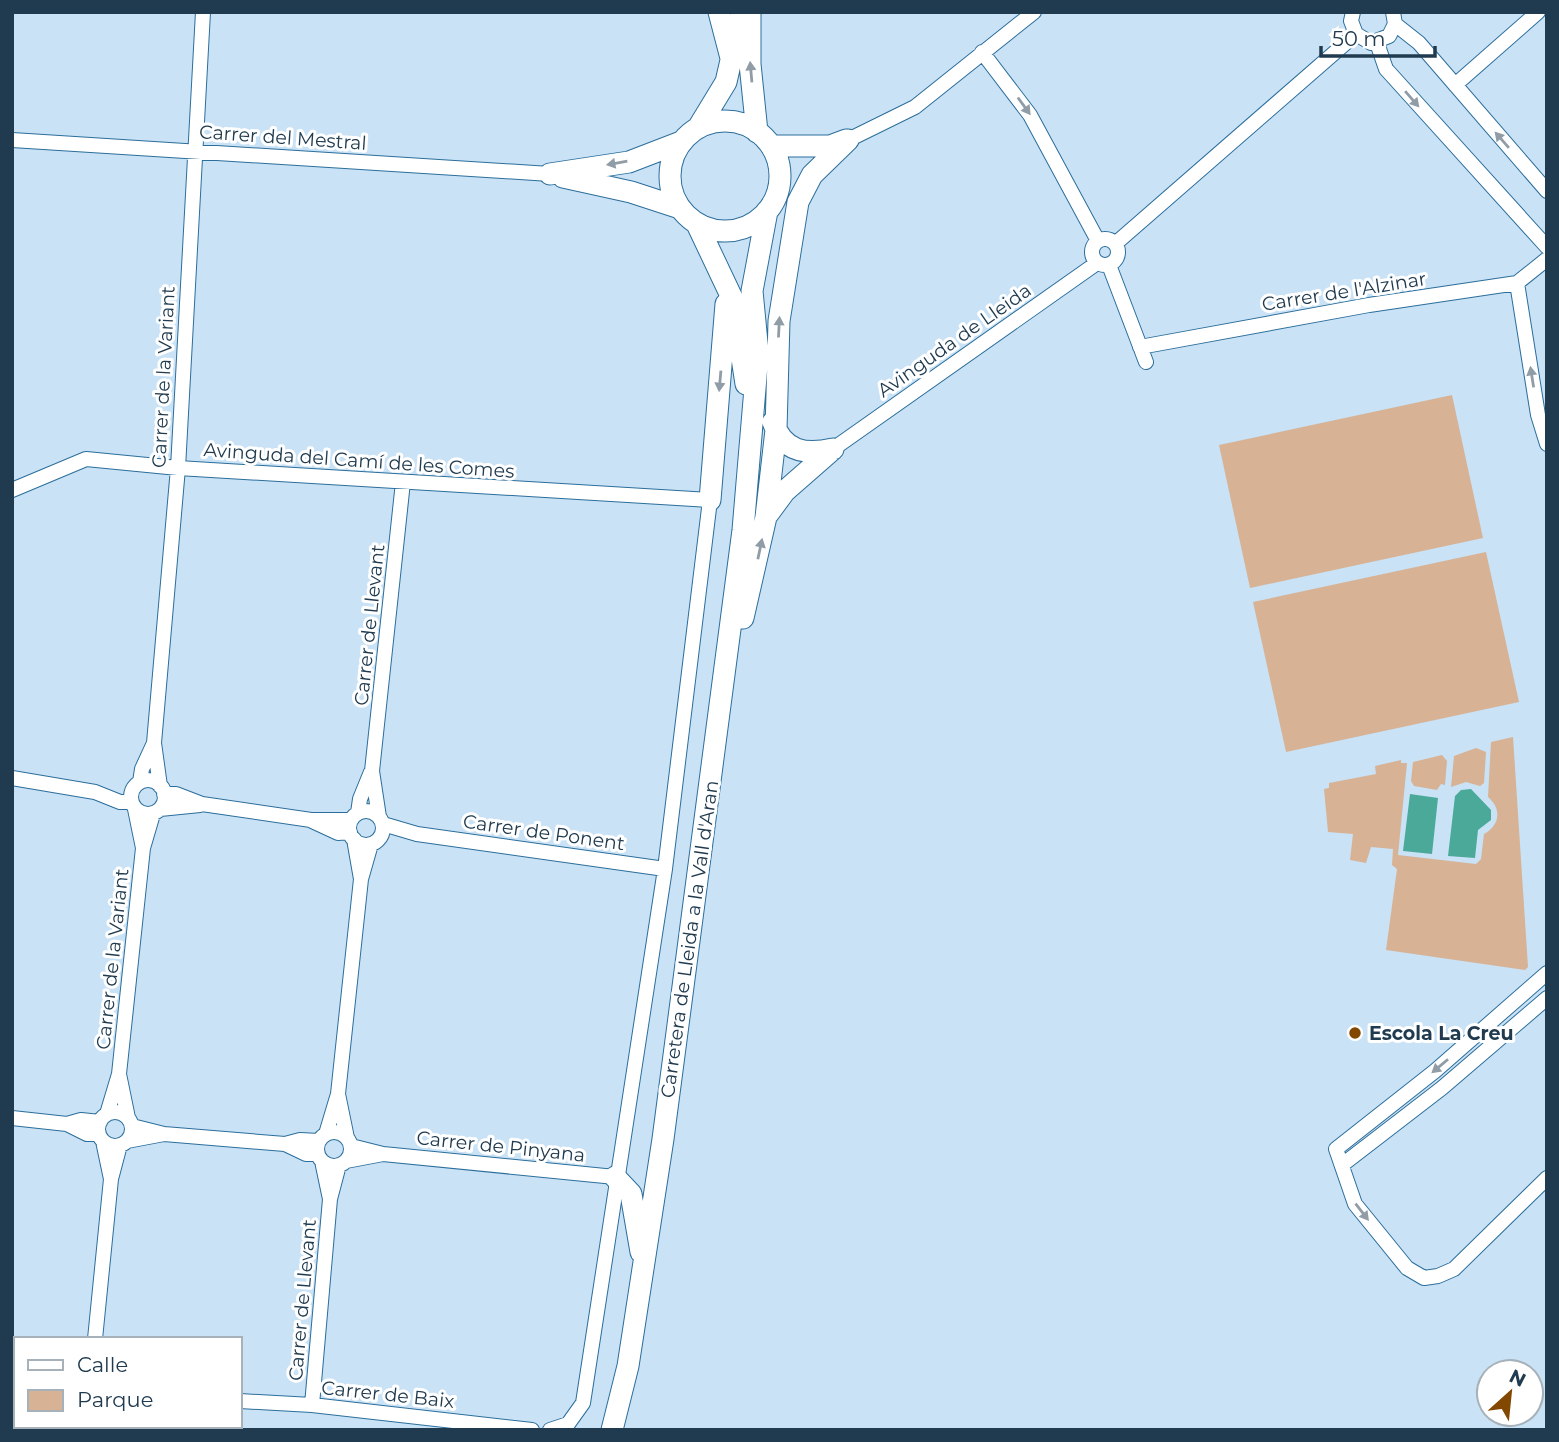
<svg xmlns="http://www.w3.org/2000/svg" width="1559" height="1442" font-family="Montserrat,sans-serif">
	<rect width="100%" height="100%" fill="#c9e2f6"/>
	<path fill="#d7b294" d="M1452,395L1483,538L1250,588L1219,445Z
		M1486,552L1519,702L1286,752L1253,602Z
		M1513,737L1528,967L1525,970L1386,950L1397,869L1392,865L1393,849L1371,847L1366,863L1350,860L1353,834L1328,832L1324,789L1329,788V783L1376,774L1375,766L1401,760V763H1407L1398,855L1476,864L1481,859L1484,834C1500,825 1502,809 1488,797L1491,742Z
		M1476,748L1486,752L1484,783L1480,786L1466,782L1451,787L1454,756Z
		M1442,755L1447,761L1445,785L1441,784L1437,790L1414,786L1411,781L1413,762Z"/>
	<path fill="#4ba99a" d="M1471,789L1491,810V820L1478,830L1475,858L1448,856L1455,796L1461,790Z
		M1410,794L1438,798L1432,854L1403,851Z"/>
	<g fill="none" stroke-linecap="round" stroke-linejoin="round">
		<defs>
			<path id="minor" d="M1353,12L1351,21L1356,34L1371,43L1389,36L1395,24L1393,12
				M1395,24L1419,43L1547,191
				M1377,43L1386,69L1547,247
				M982,52L1030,115L1098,241
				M1455,85L1538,12
				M12,140L550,174
				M848,140L915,107L1034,12
				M1092 252a13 13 0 1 1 26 0a13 13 0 1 1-26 0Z
				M1115,244L1356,34
				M1109,265L1146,362
				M1517,283L1538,415L1547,444
				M1140,347L1369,305L1517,283L1547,259
				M833,449L1097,263
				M12,490L86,459L178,468L710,500L665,869L583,1403L568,1424L550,1430
				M12,778L95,792L120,802H131
				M131 797a17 17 0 1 1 34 0a17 17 0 1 1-34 0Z
				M140,782L142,769L154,743
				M160,786L154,743L178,468L203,12
				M164,794H176L202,804L311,820H351
				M135,809L143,848
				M160,809L200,805
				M349 828a17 17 0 1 1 34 0a17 17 0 1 1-34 0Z
				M358,813L360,799L371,772
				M379,817L372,771L403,482
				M312,821L338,833L350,832
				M383,824L417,834L665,869
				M354,839L361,879
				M1547,973L1435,1071L1336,1149L1355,1204L1407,1268L1424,1278L1438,1276L1454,1269L1547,1178
				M119,1074L128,1118
				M338,1094L347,1138
				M98 1129a17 17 0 1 1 34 0a17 17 0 1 1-34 0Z
				M107,1114L119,1074L143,848L153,814
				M12,1118L67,1124L81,1120L100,1122
				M67,1124L87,1134H99
				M132,1126L164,1134L285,1144L300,1140L319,1141
				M317 1149a17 17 0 1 1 34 0a17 17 0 1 1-34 0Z
				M326,1134L338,1094L361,879L371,844
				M103,1141L111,1179
				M127,1141L164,1134
				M285,1144L306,1154H318
				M351,1146L383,1154L615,1177
				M322,1161L330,1199
				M346,1161L383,1154
				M1342,1165L1442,1088L1547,998
				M95,1339L111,1179L120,1145
				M12,1378L16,1379
				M240,1401L312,1405L532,1430
				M312,1405L330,1199L339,1165
				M90,1430L93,1426"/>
			<path id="secondary" d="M719,12L731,58
				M750,12V64L757,132
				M670 176a55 55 0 1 1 110 0a55 55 0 1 1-110 0Z
				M698,128L726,82L742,12
				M771,146H830L846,140
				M550,174L629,162L681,142
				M563,177L631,192L680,208
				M697,224L733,300L746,384
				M773,422C783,452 806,455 833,449
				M710,500L726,304
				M768,514L785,491L833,449
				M743,618L766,517L776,430L779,321L798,202L812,175L848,140
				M615,1177L631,1194L641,1252
				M612,1430L628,1366L663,1139L743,530L758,353L752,291L767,211"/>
		</defs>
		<use href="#minor" stroke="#2b6e9b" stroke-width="16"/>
		<use href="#secondary" stroke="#2b6e9b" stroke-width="23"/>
		<use href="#minor" stroke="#fff" stroke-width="14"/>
		<use href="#secondary" stroke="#fff" stroke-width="21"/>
	</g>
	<defs><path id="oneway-solid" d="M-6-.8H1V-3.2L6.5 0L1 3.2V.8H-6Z" transform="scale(1.75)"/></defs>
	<g fill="#909da7">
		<use href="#oneway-solid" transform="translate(751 72) rotate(-95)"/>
		<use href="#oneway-solid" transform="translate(1412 99) rotate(49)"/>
		<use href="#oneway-solid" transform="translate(1024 106) rotate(54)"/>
		<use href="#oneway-solid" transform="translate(1502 140) rotate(-131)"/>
		<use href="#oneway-solid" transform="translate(617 163) rotate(170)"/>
		<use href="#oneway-solid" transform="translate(779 327) rotate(-87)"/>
		<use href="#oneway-solid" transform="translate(1532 377) rotate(-99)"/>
		<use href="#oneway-solid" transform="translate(720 381) rotate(95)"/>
		<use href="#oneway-solid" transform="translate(760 549) rotate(-78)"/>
		<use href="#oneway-solid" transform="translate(1440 1066) rotate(140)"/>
		<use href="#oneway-solid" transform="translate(1362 1212) rotate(52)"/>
	</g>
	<circle fill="#824700" stroke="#fff" stroke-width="2.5" cx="1355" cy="1033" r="7"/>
	<g text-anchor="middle" stroke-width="6" stroke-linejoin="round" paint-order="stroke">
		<g font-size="19" fill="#203b4f" stroke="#fff">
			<text transform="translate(283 137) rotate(4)" y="7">Carrer del Mestral</text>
			<text transform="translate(1344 291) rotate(-9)" y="7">Carrer de l'Alzinar</text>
			<text transform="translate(954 340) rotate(-35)" y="7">Avinguda de Lleida</text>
			<text transform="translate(163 377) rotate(-87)" y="7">Carrer de la Variant</text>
			<text transform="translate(359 460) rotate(4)" y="7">Avinguda del Camí de les Comes</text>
			<text transform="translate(369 625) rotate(-84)" y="7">Carrer de Llevant</text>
			<text transform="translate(544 832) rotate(8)" y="7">Carrer de Ponent</text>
			<text transform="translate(689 939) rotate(-82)" y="7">Carretera de Lleida a la Vall d'Aran</text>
			<text transform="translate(112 959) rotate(-84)" y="7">Carrer de la Variant</text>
			<text transform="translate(501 1146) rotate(6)" y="7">Carrer de Pinyana</text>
			<text transform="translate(302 1300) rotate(-85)" y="7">Carrer de Llevant</text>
			<text transform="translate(388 1394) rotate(6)" y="7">Carrer de Baix</text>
		</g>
		<g font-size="19" font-weight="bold" fill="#203b4f" stroke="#fff" text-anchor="start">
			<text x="1369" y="1040">Escola La Creu</text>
		</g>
	</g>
	<rect width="1559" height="1442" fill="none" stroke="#203b4f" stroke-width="28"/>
	<rect x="14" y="1337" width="228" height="91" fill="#ffffff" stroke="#a6b1b9" stroke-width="2"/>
	<rect x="28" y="1360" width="35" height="10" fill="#ffffff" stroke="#a6b1b9" stroke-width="2"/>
	<text x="77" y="1372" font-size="21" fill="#203b4f">Calle</text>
	<rect x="28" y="1390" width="35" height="21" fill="#d7b294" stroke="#a6b1b9" stroke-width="2"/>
	<text x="77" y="1407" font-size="21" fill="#203b4f">Parque</text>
	<g transform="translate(1510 1393) rotate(27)"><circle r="33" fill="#ffffff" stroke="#a6b1b9" stroke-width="2"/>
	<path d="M0-5L12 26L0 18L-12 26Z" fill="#824700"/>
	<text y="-10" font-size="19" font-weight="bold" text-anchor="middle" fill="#203b4f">N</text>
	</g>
	<path d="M1321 46v10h114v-10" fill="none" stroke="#203b4f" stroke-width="3.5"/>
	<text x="1332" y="46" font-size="21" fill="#203b4f" stroke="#ffffff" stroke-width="5" paint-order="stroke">50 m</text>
</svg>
